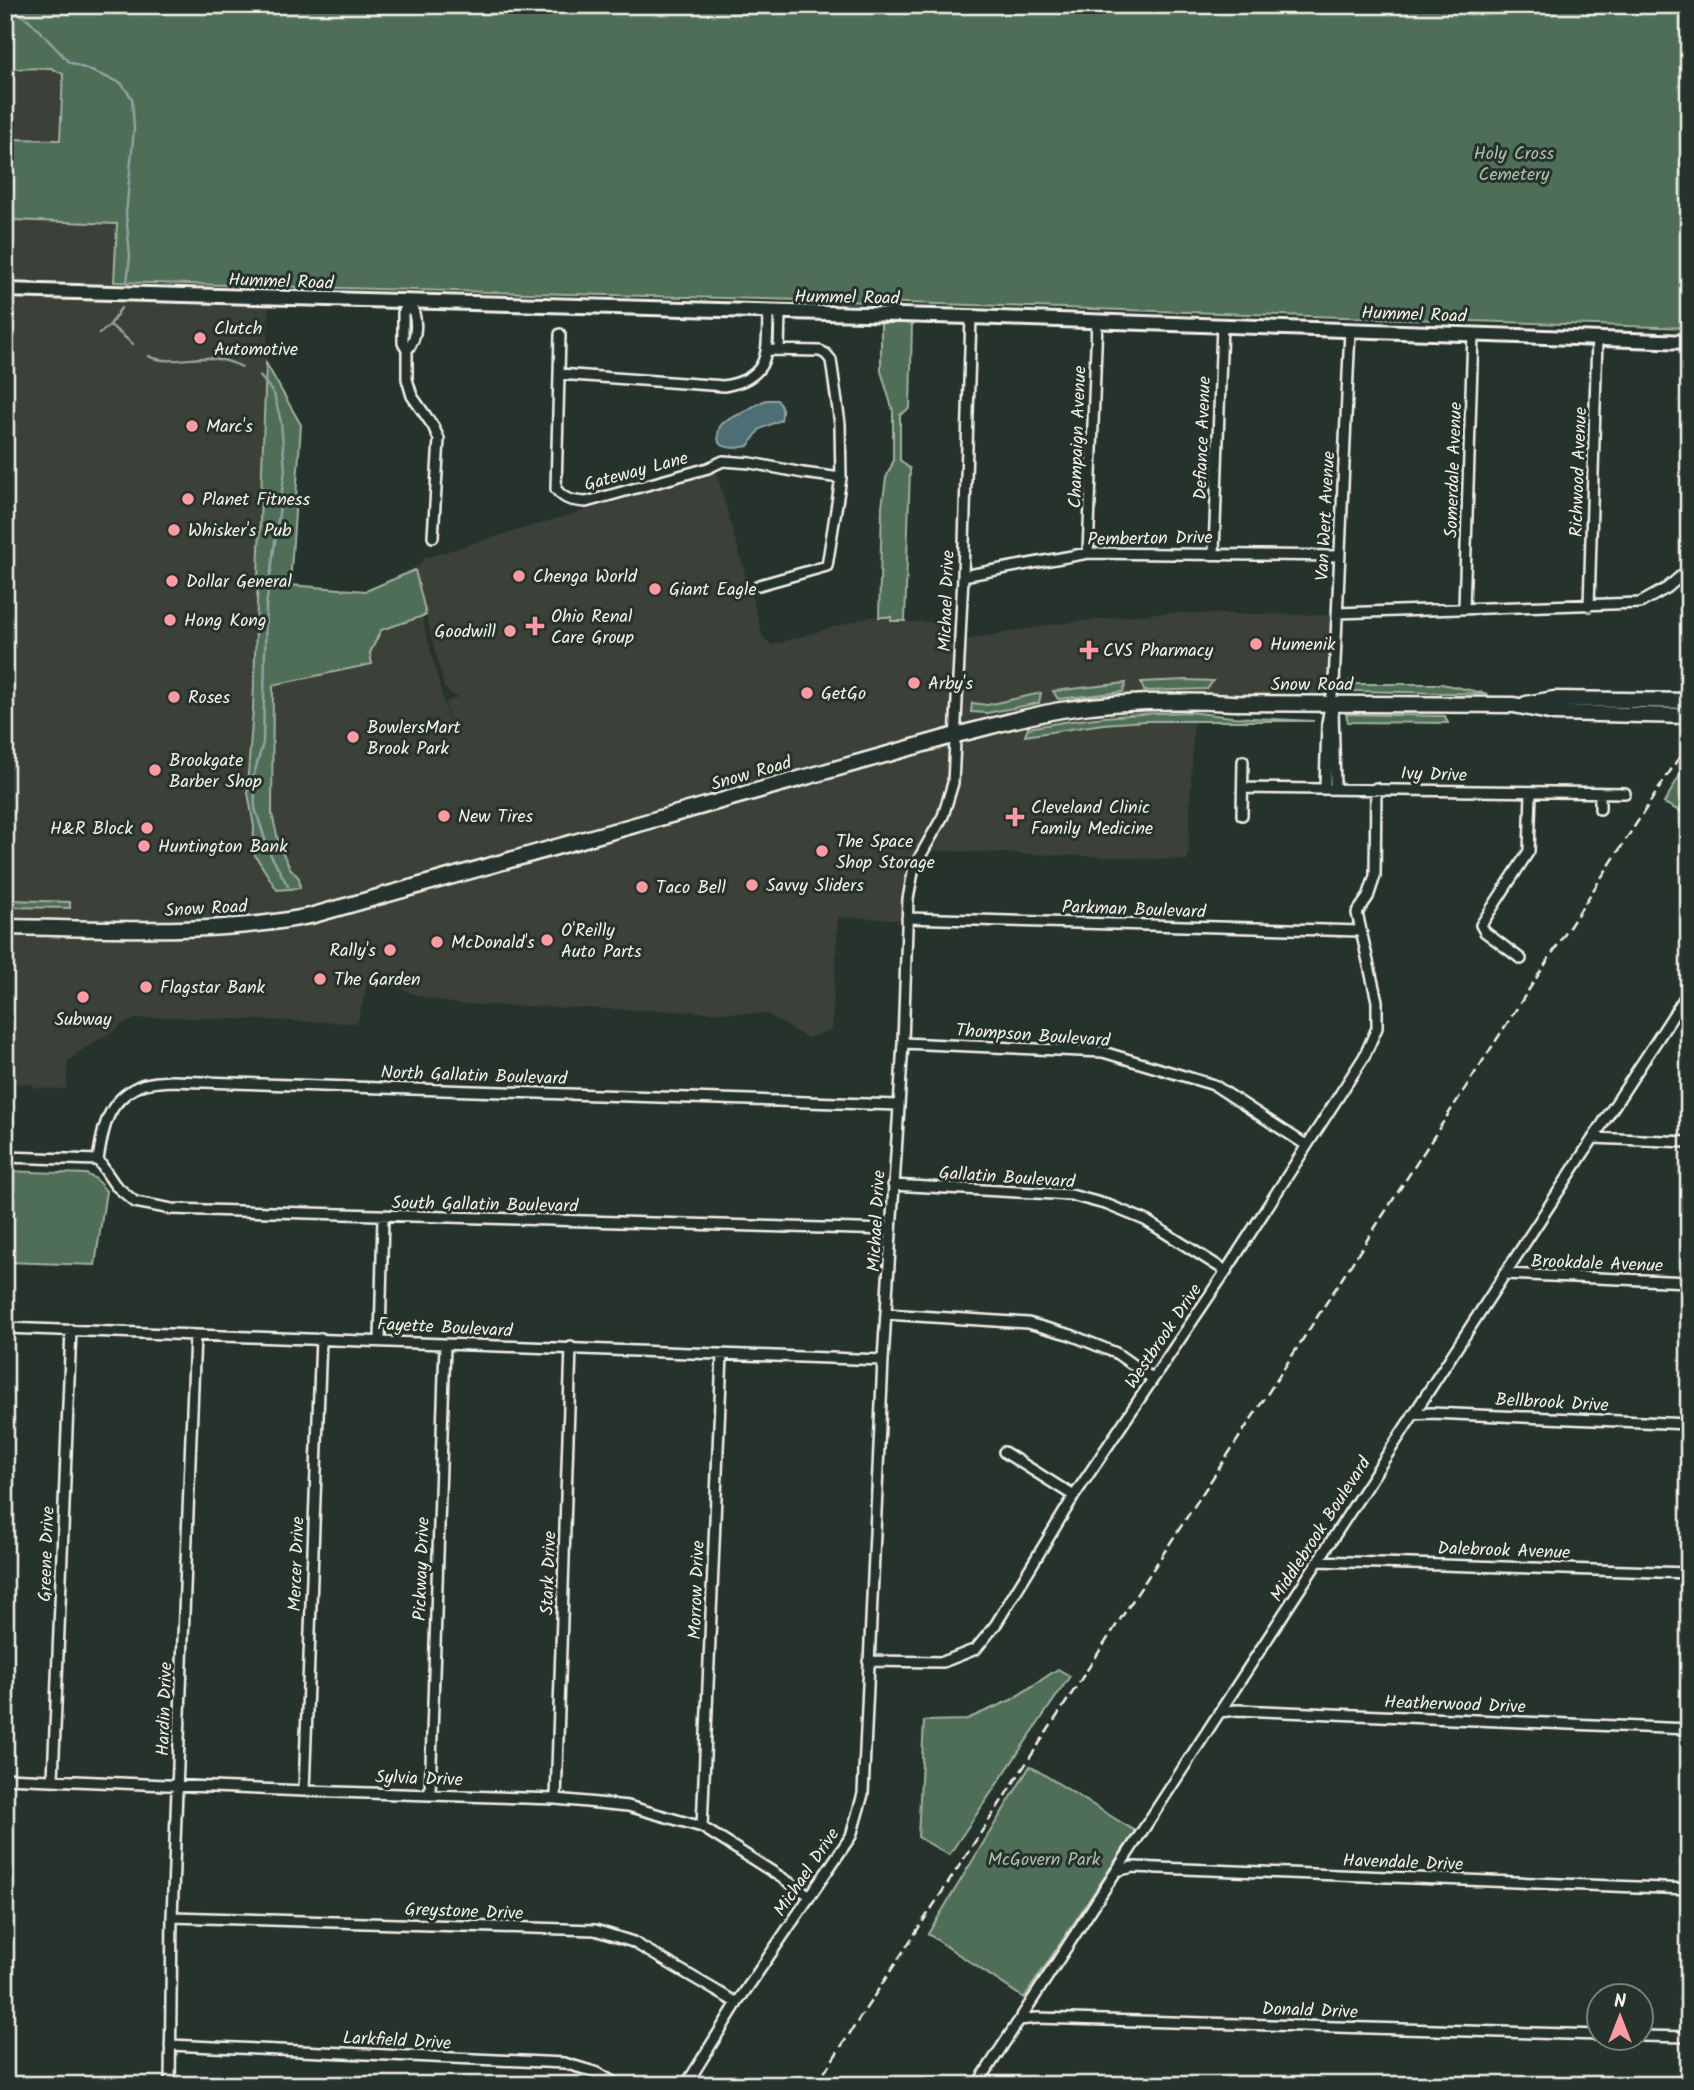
<svg xmlns="http://www.w3.org/2000/svg" width="1694" height="2090" font-family="Kalam,sans-serif">
	<rect width="100%" height="100%" fill="#26332d"/>
	<filter id="ink" filterUnits="userSpaceOnUse"><feTurbulence type="fractalNoise" baseFrequency=".0143" numOctaves="2"/><feDisplacementMap in="SourceGraphic" scale="14" xChannelSelector="R" yChannelSelector="G"/><feConvolveMatrix kernelMatrix="1 2 1 2 8 2 1 2 1" color-interpolation-filters="sRGB"/></filter>
	<g filter="url(#ink)">
		<path fill="#3a4038" d="M5,66L52,68L63,74L60,141L11,220L117,224L114,291L5,287Z
			M5,296L269,302L253,709L247,787L254,827L253,852L277,890L299,888L279,850L270,809L273,684L372,664L370,653L381,630L422,617L452,734L445,702L459,697L452,695L444,687L422,599L415,570L424,558L716,472L763,637L772,645L869,617H891L892,621L964,623V640L1048,625L1156,613L1332,615L1328,713L1194,711L1188,860L917,850L909,874L903,920L838,917L832,1030L807,1038L766,1014L457,1004L426,998L369,978L357,1023L163,1017L136,1019L120,1025V1027L83,1049L68,1061L66,1089L34,1088L33,1084L5,1083Z"/>
		<path fill="#4f6e58" stroke="#a2b0a0" stroke-width="2" d="M5,5H1689V328L874,302L114,282L117,224L11,220L14,139L60,140L63,74L51,68L5,69Z
			M881,323H912L910,408L900,415V460L910,469L905,621H891V617H879L882,506L886,478L893,462V411L881,371Z
			M266,363L301,425L290,585L366,591L415,570L426,615L381,630L370,653L372,664L273,685L272,814L280,848L290,868L299,878L300,888L277,890L253,852L254,827L247,787L253,709Z
			M1186,680L1213,681L1207,689L1144,691L1141,682Z
			M1349,681L1354,684H1442L1488,694L1354,691L1345,688Z
			M1126,683L1123,692L1058,699L1053,691Z
			M1041,693L1039,703L987,713L971,712L972,703L987,705Z
			M1189,712L1232,717L1314,721H1146L1103,724L1025,736L1028,728C1082,718 1135,713 1189,712Z
			M1346,714L1445,716L1448,723L1348,722Z
			M1689,759V816L1664,803Z
			M5,841H13L12,900L70,902V908L5,907Z
			M5,1171L86,1174L96,1179L106,1191L95,1265L5,1262Z
			M1058,1669L1070,1676L949,1855L918,1837L924,1721L965,1720L1011,1700Z
			M1030,1766L1135,1831L1024,1998L928,1934Z"/>
		<path fill="#4d6e74" stroke="#90a2a2" stroke-width="2" d="M766,400H777C783,407 783,411 781,420L760,429L748,446C737,448 728,450 719,443C715,423 725,421 740,414C749,409 757,404 766,400Z"/>
		<g fill="none" stroke-linecap="round" stroke-linejoin="round">
			<path stroke="#90a2a2" stroke-width="2.5" d="M5,5L29,20L69,62L121,83L132,98L134,129L126,214L130,256L127,283
				M121,308L110,325L133,344
				M99,334L110,325
				M148,356C168,365 189,357 210,358C221,359 232,362 242,367
				M260,376L274,394L281,422L285,470L266,606L263,743L254,774L255,808L269,852L288,886"/>
			<defs>
				<path id="street" d="M410,302L403,313V343L407,350V379L412,396L433,426L439,439L433,537
					M768,313C767,352 771,378 724,386L559,374L556,489C564,500 573,501 586,502L708,468L723,461L751,463L803,473L841,478
					M407,350C419,337 417,317 410,302
					M779,350L780,313
					M559,374L560,334
					M1088,553L1097,321
					M1214,553L1222,325
					M963,576L1088,553L1339,556
					M759,585L827,566L841,478L840,424L831,360L826,354L820,351L768,350
					M1589,606L1597,339
					M1464,608L1473,334
					M1337,613L1640,603L1667,588L1689,569
					M1333,708L1335,787
					M1243,788L1625,793
					M1325,788L1327,723L1334,684L1350,330
					M1600,793V809
					M1242,815L1243,761
					M907,918L1360,931
					M1521,959L1485,932L1481,925L1529,851L1531,793
					M903,1043L1103,1052L1214,1085L1306,1145
					M1593,1138L1689,1142
					M5,1157L98,1160
					M98,1160C103,1128 107,1101 139,1086C148,1082 162,1082 172,1081L898,1105
					M98,1160L115,1185L135,1202L172,1209L891,1230
					M893,1185L1071,1195L1108,1205L1145,1220L1226,1271
					M1504,1274L1689,1282
					M886,1314L1028,1323L1071,1335L1116,1353L1153,1379
					M5,1328C298,1338 590,1350 883,1360
					M380,1340L383,1217
					M1413,1414L1431,1413L1689,1424
					M1004,1452L1074,1496
					M1318,1561L1689,1573
					M868,1661L943,1662L976,1649L996,1624L1074,1496L1226,1271L1364,1057L1377,1028V1001L1357,913L1368,897L1375,876L1376,788
					M1219,1712L1237,1710L1689,1729
					M5,1778L304,1791L556,1799L628,1806L702,1827L809,1895
					M53,1779L71,1330
					M304,1791L321,1338
					M430,1794L445,1345
					M556,1799L571,1347
					M702,1827L722,1355
					M1116,1871L1133,1867L1689,1889
					M172,1917L595,1930L633,1942L737,2003
					M1019,2020L1037,2018L1600,2035
					M1642,2036L1689,2037
					M170,2045L564,2063L598,2073L618,2085
					M170,2085L172,1917L195,1335
					M686,2085L737,2003L851,1836L863,1794L883,1360L903,1043L908,899L914,867L943,816L953,783L963,576L971,317
					M977,2085L1689,991"/>
				<path id="secondary" d="M5,290L971,317L1689,342"/>
				<path id="primary" d="M1526,704L1554,699L1689,701
					M5,927C107,928 209,936 310,916L956,735C990,727 1025,716 1061,710C1118,701 1175,700 1233,703L1514,705L1554,713L1689,716"/>
			</defs>
			<use href="#street" stroke="#f4f1e8" stroke-width="14"/>
			<use href="#secondary" stroke="#f4f1e8" stroke-width="18"/>
			<use href="#primary" stroke="#f4f1e8" stroke-width="19"/>
			<use href="#street" stroke="#26332d" stroke-width="9"/>
			<use href="#secondary" stroke="#26332d" stroke-width="12"/>
			<use href="#primary" stroke="#26332d" stroke-width="14"/>
			<path stroke="#f4f1e8" stroke-width="2.5" stroke-dasharray="10 5" stroke-linecap="butt" d="M816,2085L1257,1410L1689,742"/>
		</g>
	</g>
	<g fill="#ff9aa2" stroke="#26332d" stroke-width="2.5">
		<circle cx="200" cy="338" r="7"/>
		<circle cx="192" cy="426" r="7"/>
		<circle cx="188" cy="499" r="7"/>
		<circle cx="174" cy="530" r="7"/>
		<circle cx="519" cy="576" r="7"/>
		<circle cx="172" cy="581" r="7"/>
		<circle cx="655" cy="589" r="7"/>
		<circle cx="170" cy="620" r="7"/>
		<path d="M531.5 615.5h7v7h7v7h-7v7h-7v-7h-7v-7h7z"/>
		<circle cx="510" cy="631" r="7"/>
		<circle cx="1256" cy="644" r="7"/>
		<path d="M1085.5 639.5h7v7h7v7h-7v7h-7v-7h-7v-7h7z"/>
		<circle cx="914" cy="683" r="7"/>
		<circle cx="807" cy="693" r="7"/>
		<circle cx="174" cy="697" r="7"/>
		<circle cx="353" cy="737" r="7"/>
		<circle cx="155" cy="770" r="7"/>
		<circle cx="444" cy="816" r="7"/>
		<path d="M1011.5 806.5h7v7h7v7h-7v7h-7v-7h-7v-7h7z"/>
		<circle cx="147" cy="828" r="7"/>
		<circle cx="144" cy="846" r="7"/>
		<circle cx="822" cy="851" r="7"/>
		<circle cx="752" cy="885" r="7"/>
		<circle cx="642" cy="887" r="7"/>
		<circle cx="547" cy="940" r="7"/>
		<circle cx="437" cy="942" r="7"/>
		<circle cx="390" cy="950" r="7"/>
		<circle cx="320" cy="979" r="7"/>
		<circle cx="146" cy="987" r="7"/>
		<circle cx="83" cy="997" r="7"/>
	</g>
	<g text-anchor="middle" stroke-width="6" stroke-linejoin="round" paint-order="stroke">
		<g font-size="18" fill="#b2bdae" stroke="#26332d">
			<text x="1514" y="159">Holy Cross<tspan x="1514" dy="21">Cemetery</tspan></text>
			<text x="1044" y="1865">McGovern Park</text>
		</g>
		<g font-size="18" fill="#f4f1e8" stroke="#26332d">
			<text transform="translate(281 281) rotate(2)" y="6">Hummel Road</text>
			<text transform="translate(847 297) rotate(1)" y="6">Hummel Road</text>
			<text transform="translate(1414 314) rotate(2)" y="6">Hummel Road</text>
			<text transform="translate(1077 437) rotate(-88)" y="6">Champaign Avenue</text>
			<text transform="translate(1202 438) rotate(-88)" y="6">Defiance Avenue</text>
			<text transform="translate(1453 470) rotate(-88)" y="6">Somerdale Avenue</text>
			<text transform="translate(636 471) rotate(-15)" y="6">Gateway Lane</text>
			<text transform="translate(1578 472) rotate(-88)" y="6">Richwood Avenue</text>
			<text transform="translate(1325 516) rotate(-87)" y="6">Van Wert Avenue</text>
			<text transform="translate(1150 538) rotate(-1)" y="6">Pemberton Drive</text>
			<text transform="translate(946 601) rotate(-88)" y="6">Michael Drive</text>
			<text x="1312" y="690">Snow Road</text>
			<text transform="translate(751 773) rotate(-16)" y="6">Snow Road</text>
			<text transform="translate(1434 774) rotate(2)" y="6">Ivy Drive</text>
			<text transform="translate(206 908) rotate(-3)" y="6">Snow Road</text>
			<text transform="translate(1134 909) rotate(2)" y="6">Parkman Boulevard</text>
			<text transform="translate(1033 1035) rotate(4)" y="6">Thompson Boulevard</text>
			<text transform="translate(474 1075) rotate(2)" y="6">North Gallatin Boulevard</text>
			<text transform="translate(1007 1177) rotate(4)" y="6">Gallatin Boulevard</text>
			<text transform="translate(485 1204) rotate(1)" y="6">South Gallatin Boulevard</text>
			<text transform="translate(876 1221) rotate(-87)" y="6">Michael Drive</text>
			<text transform="translate(1597 1263) rotate(2)" y="6">Brookdale Avenue</text>
			<text transform="translate(445 1327) rotate(3)" y="6">Fayette Boulevard</text>
			<text transform="translate(1163 1336) rotate(-56)" y="6">Westbrook Drive</text>
			<text transform="translate(1552 1402) rotate(3)" y="6">Bellbrook Drive</text>
			<text transform="translate(1320 1529) rotate(-57)" y="6">Middlebrook Boulevard</text>
			<text transform="translate(1504 1550) rotate(2)" y="6">Dalebrook Avenue</text>
			<text transform="translate(46 1554) rotate(-88)" y="6">Greene Drive</text>
			<text transform="translate(296 1564) rotate(-88)" y="6">Mercer Drive</text>
			<text transform="translate(421 1569) rotate(-88)" y="6">Pickway Drive</text>
			<text transform="translate(548 1573) rotate(-88)" y="6">Stark Drive</text>
			<text transform="translate(696 1590) rotate(-88)" y="6">Morrow Drive</text>
			<text transform="translate(1455 1704) rotate(2)" y="6">Heatherwood Drive</text>
			<text transform="translate(164 1709) rotate(-88)" y="6">Hardin Drive</text>
			<text transform="translate(419 1778) rotate(2)" y="6">Sylvia Drive</text>
			<text transform="translate(1403 1862) rotate(2)" y="6">Havendale Drive</text>
			<text transform="translate(806 1872) rotate(-56)" y="6">Michael Drive</text>
			<text transform="translate(464 1911) rotate(2)" y="6">Greystone Drive</text>
			<text transform="translate(1310 2010) rotate(2)" y="6">Donald Drive</text>
			<text transform="translate(397 2040) rotate(3)" y="6">Larkfield Drive</text>
		</g>
		<g font-size="18" fill="#f4f1e8" stroke="#26332d" text-anchor="start">
			<text x="214" y="334">Clutch<tspan x="214" dy="21">Automotive</tspan></text>
			<text x="206" y="432">Marc's</text>
			<text x="202" y="505">Planet Fitness</text>
			<text x="188" y="536">Whisker's Pub</text>
			<text x="533" y="582">Chenga World</text>
			<text x="186" y="587">Dollar General</text>
			<text x="669" y="595">Giant Eagle</text>
			<text x="551" y="622">Ohio Renal<tspan x="551" dy="21">Care Group</tspan></text>
			<text x="184" y="626">Hong Kong</text>
			<text x="496" y="637" text-anchor="end">Goodwill</text>
			<text x="1270" y="650">Humenik</text>
			<text x="1103" y="656">CVS Pharmacy</text>
			<text x="928" y="689">Arby's</text>
			<text x="821" y="699">GetGo</text>
			<text x="188" y="703">Roses</text>
			<text x="367" y="733">BowlersMart<tspan x="367" dy="21">Brook Park</tspan></text>
			<text x="169" y="766">Brookgate<tspan x="169" dy="21">Barber Shop</tspan></text>
			<text x="1031" y="813">Cleveland Clinic<tspan x="1031" dy="21">Family Medicine</tspan></text>
			<text x="458" y="822">New Tires</text>
			<text x="133" y="834" text-anchor="end">H&amp;R Block</text>
			<text x="836" y="847">The Space<tspan x="836" dy="21">Shop Storage</tspan></text>
			<text x="158" y="852">Huntington Bank</text>
			<text x="766" y="891">Savvy Sliders</text>
			<text x="656" y="893">Taco Bell</text>
			<text x="561" y="936">O'Reilly<tspan x="561" dy="21">Auto Parts</tspan></text>
			<text x="451" y="948">McDonald's</text>
			<text x="376" y="956" text-anchor="end">Rally's</text>
			<text x="334" y="985">The Garden</text>
			<text x="160" y="993">Flagstar Bank</text>
			<text x="83" y="1025" text-anchor="middle">Subway</text>
		</g>
	</g>
	<rect width="1694" height="2090" fill="none" stroke="#26332d" stroke-width="28"/>
	<rect x="14" y="14" width="1666" height="2062" fill="none" stroke="#f4f1e8" stroke-width="2.5" filter="url(#ink)"/>
	<g transform="translate(1620 2017)"><circle r="33" fill="#26332d" stroke="#787f78" stroke-width="2"/>
	<path d="M0-5L12 26L0 18L-12 26Z" fill="#ff9aa2"/>
	<text y="-10" font-size="19" font-weight="bold" text-anchor="middle" fill="#f4f1e8">N</text>
	</g>
</svg>
